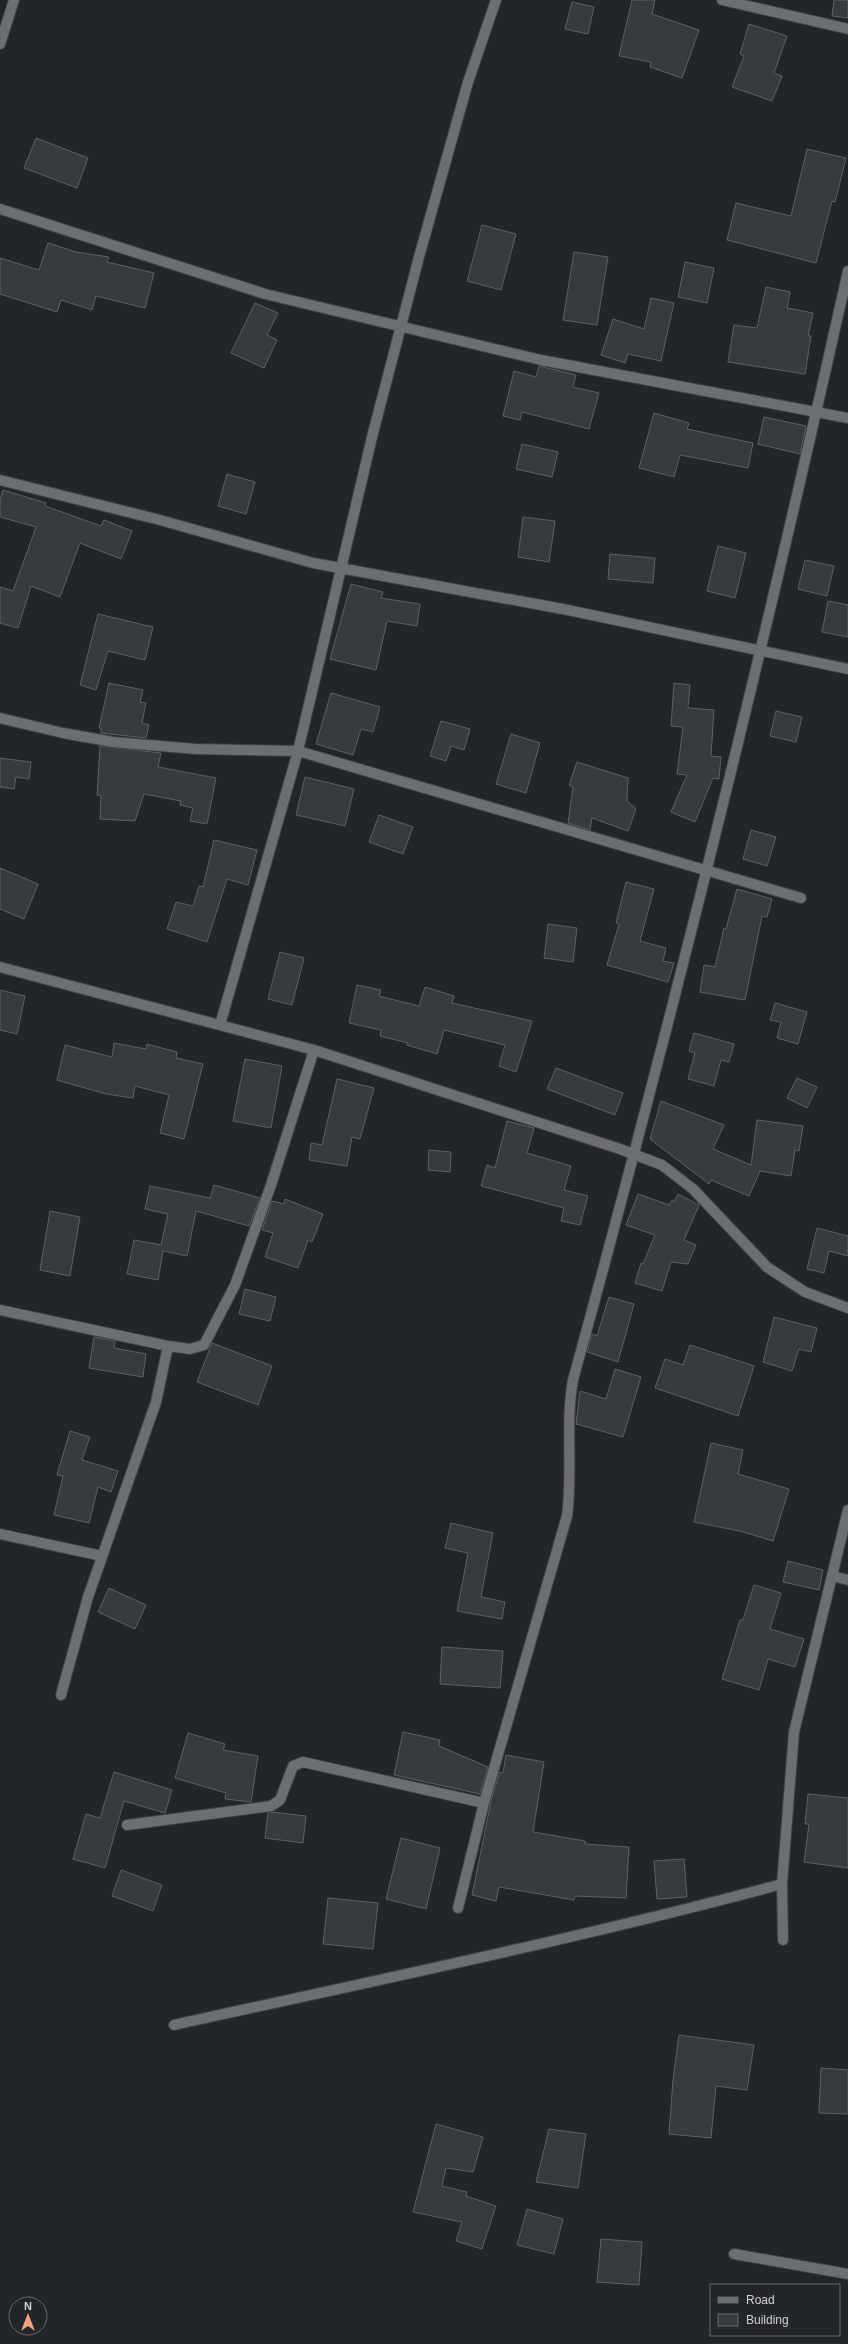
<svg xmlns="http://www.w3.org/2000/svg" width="848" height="2344" font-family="Arial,sans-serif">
	<rect width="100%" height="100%" fill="#232629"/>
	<path fill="#383b3e" stroke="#5d6164" d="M632,0H655L652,14L699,30L682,78L650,67L651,62L619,56Z
		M834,0H848V18L832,16Z
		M572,2L594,7L588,34L565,29Z
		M749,24L787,36L774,73L782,76L772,101L732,87L744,56L740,54Z
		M36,138L88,158L77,188L24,168Z
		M807,149L846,158L835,202L832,201L816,263L727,240L736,203L791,216Z
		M482,225L516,234L501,290L467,281Z
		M48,243L76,252L109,257L107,262L154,273L145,308L96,296L92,310L61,300L57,312L0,294V258L39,270Z
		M574,252L608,257L597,325L563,320Z
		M685,262L714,268L707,303L678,297Z
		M766,287L790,292L787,308L813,313L808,336H811L805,374L728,362L734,325L757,328Z
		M651,298L674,303L661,361L628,354L625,363L601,355L613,319L644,329Z
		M255,303L278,313L267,335L277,340L264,368L231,353Z
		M539,366L576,375L573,387L599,393L589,429L522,412L520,420L503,416L514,371L536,377Z
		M654,413L689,423L687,429L753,443L748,468L680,455L674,477L639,468Z
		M764,417L806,426L800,454L758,444Z
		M522,444L558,452L552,477L516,469Z
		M227,474L255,482L246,514L218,506Z
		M3,490L46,503L45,506L101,526L104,520L132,531L121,559L80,543L60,597L31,586L18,628L0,623V587L13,591L36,527L0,517V500Z
		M523,517L555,521L549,562L518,557Z
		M718,546L746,553L735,598L707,591Z
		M610,554L655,558L653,583L608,579Z
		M805,560L834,566L827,596L798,589Z
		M351,584L383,592L381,598L420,604L417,626L387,621L376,670L330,659Z
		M828,601L848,605V637L822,632Z
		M98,614L153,627L145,660L108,651L96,690L80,685Z
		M109,683L143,690L140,702L146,703L142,723L149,725L146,738L101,733V728H99Z
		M674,683L690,685L688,708L714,710L711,756L721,757L719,779L713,778L695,822L671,812L687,775L677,774L683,727L671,726Z
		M331,693L380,707L373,732L361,729L353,755L316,744Z
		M776,711L802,717L796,742L770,736Z
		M441,721L470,729L464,750L451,746L446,761L430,756Z
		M511,734L540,743L526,793L496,784Z
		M100,746L161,753L158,767L216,778L207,824L190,821L193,808L180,805L181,801L144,794L135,821L100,819L101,796L97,795Z
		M0,758L31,762L29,779L16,777L14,789L0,787Z
		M577,762L628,778L627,801L636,809L628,831L592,818L590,830L568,823L573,787L569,785Z
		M305,777L354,789L345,826L296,815Z
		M379,815L413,827L403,854L369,842Z
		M751,830L776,837L767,866L743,859Z
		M214,840L257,850L248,885L227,879L207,942L167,929L176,902L193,906L199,886L203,887Z
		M0,868L38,884L24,919L0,909Z
		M626,882L654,889L640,941L666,948L663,961L674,963L668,982L607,965L619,924L616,923Z
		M737,889L772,899L767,917L762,916L745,1000L700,992L704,965L715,967L724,928L726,929Z
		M548,924L577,928L573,962L544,958Z
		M280,952L304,958L292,1005L268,999Z
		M357,985L381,990L379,996L419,1006L425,987L454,996L452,1003L532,1021L516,1072L499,1066L505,1045L444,1030L437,1054L407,1045L408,1043L380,1036L381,1030L349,1023Z
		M0,990L25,996L17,1034L0,1030Z
		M775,1003L807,1012L798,1044L777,1038L781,1022L770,1020Z
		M694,1033L734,1044L729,1062L721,1060L714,1086L688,1079L695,1053L689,1051Z
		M114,1043L146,1049L147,1044L177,1052L176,1058L203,1064L184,1139L160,1133L169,1095L135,1086L133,1098L106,1094L57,1080L65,1045L112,1057Z
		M245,1059L282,1066L271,1128L233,1121Z
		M556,1068L623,1093L615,1115L547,1089Z
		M797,1078L817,1087L807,1108L787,1098Z
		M337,1079L374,1088L360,1139L352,1137L347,1166L309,1160L311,1143L322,1145Z
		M661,1101L724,1125L713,1149L751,1165L757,1120L803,1126L799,1151L795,1150L791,1176L760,1171L749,1196L711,1180L709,1184L650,1139Z
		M507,1121L534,1128L527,1153L571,1166L564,1190L588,1196L580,1225L561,1221L564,1208L481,1186L487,1165L495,1168Z
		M429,1150L451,1152L450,1172L428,1170Z
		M214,1185L260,1198L249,1226L196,1211L187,1256L163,1251L158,1280L127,1274L134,1240L161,1245L168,1214L145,1209L150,1186L210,1198Z
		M638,1194L669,1205L672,1200L674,1202L678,1194L699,1205L684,1240L696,1245L688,1264L671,1262L662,1291L635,1283L641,1263L643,1264L655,1235L626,1225Z
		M285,1199L323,1214L312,1242L308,1240L298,1268L265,1257L273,1233L262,1230L272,1201L284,1204Z
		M50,1211L80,1217L70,1276L40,1270Z
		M817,1228L848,1236V1256L829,1251L824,1273L807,1269Z
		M245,1289L276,1297L270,1321L239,1314Z
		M609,1297L634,1304L618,1362L587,1352L592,1334L597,1336Z
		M774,1317L817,1328L811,1352L799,1349L792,1371L763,1362Z
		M94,1337L115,1341L114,1348L146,1354L143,1377L89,1368Z
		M212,1343L272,1366L258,1405L197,1382Z
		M690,1345L754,1366L738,1416L655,1388L665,1359L683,1365Z
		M615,1369L641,1377L623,1437L576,1424L580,1391L606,1399Z
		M70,1431L90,1437L82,1460L118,1471L111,1492L98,1487L89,1523L54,1515L63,1476L57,1475Z
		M711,1443L743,1450L738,1474L789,1489L773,1541L740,1531L694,1522Z
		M451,1523L493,1533L481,1597L505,1602L502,1619L457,1611L468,1553L445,1548Z
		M788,1561L823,1570L819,1590L783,1582Z
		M754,1585L781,1593L770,1629L804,1639L795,1667L768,1659L759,1690L722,1679L740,1620H743Z
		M109,1588L146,1605L135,1629L98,1612Z
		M442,1647L503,1651L500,1688L440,1684Z
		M403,1732L440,1740L439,1746L488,1767L480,1794L394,1775Z
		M188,1733L225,1744L223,1750L258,1756L251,1802L225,1799L226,1793L175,1778Z
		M506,1755L544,1762L533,1832L585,1841V1844L629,1847L626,1898L575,1896L574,1900L499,1887L496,1901L472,1895L492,1797L500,1772L503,1773Z
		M114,1772L172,1790L165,1813L124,1801L105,1868L73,1859L86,1814L100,1818Z
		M808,1794L848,1798V1868L804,1862L809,1824H805Z
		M272,1812L306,1816L303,1843L265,1838L268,1813Z
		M401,1838L440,1848L426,1909L386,1899Z
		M684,1859L687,1897L657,1899L654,1861Z
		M121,1870L162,1885L153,1911L112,1896Z
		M328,1898L378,1903L373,1949L323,1944Z
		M679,2035L754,2045L747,2090L716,2086L711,2138L669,2134L673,2080Z
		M821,2068L848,2070V2114L819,2113Z
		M436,2124L483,2137L473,2172L446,2168L442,2186L467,2192L466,2196L496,2206L482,2249L456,2241L462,2222L413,2212Z
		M549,2129L586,2134L578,2188L536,2182Z
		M527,2209L563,2219L554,2254L517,2245Z
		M601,2239L642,2242L639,2285L597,2282Z"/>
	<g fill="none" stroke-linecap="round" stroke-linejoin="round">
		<defs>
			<path id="street" d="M722,0L848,29
				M0,44L14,0
				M0,209L265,294L541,360L848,418
				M0,480L160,520L313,563L568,610L848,669
				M0,718L63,733L113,742L196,749L298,751L801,898
				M0,967L314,1050L620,1149L662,1165L693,1189L767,1267L805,1292L848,1308
				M220,1025L298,751L373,433L419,257L468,82L496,0
				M0,1310L168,1346L190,1349L204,1345L235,1285L271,1185L314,1050
				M0,1534L102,1556
				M832,1576L848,1580
				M61,1695L88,1597L156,1402L168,1346
				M127,1825L271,1806L280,1800L293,1766L303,1762L484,1803
				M458,1908L484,1803L567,1516C573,1470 565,1425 573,1380C674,1013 765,643 848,271
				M783,1940L782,1884L794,1732L848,1510
				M174,2025C377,1980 581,1938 782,1884
				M734,2254L848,2274"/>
		</defs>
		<use href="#street" stroke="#3f4144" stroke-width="12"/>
		<use href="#street" stroke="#6b6f72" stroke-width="10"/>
	</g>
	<rect x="710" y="2284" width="130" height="52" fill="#232629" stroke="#686a6d"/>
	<rect x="718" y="2297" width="20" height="6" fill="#6b6f72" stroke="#686a6d"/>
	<text x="746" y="2304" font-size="12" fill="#cfd1d3">Road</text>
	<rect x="718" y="2314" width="20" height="12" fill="#383b3e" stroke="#686a6d"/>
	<text x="746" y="2324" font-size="12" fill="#cfd1d3">Building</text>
	<g transform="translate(28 2316)"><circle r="19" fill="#232629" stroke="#686a6d"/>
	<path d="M0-3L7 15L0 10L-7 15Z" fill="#f39f82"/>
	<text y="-6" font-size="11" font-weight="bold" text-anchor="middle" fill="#cfd1d3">N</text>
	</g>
</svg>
